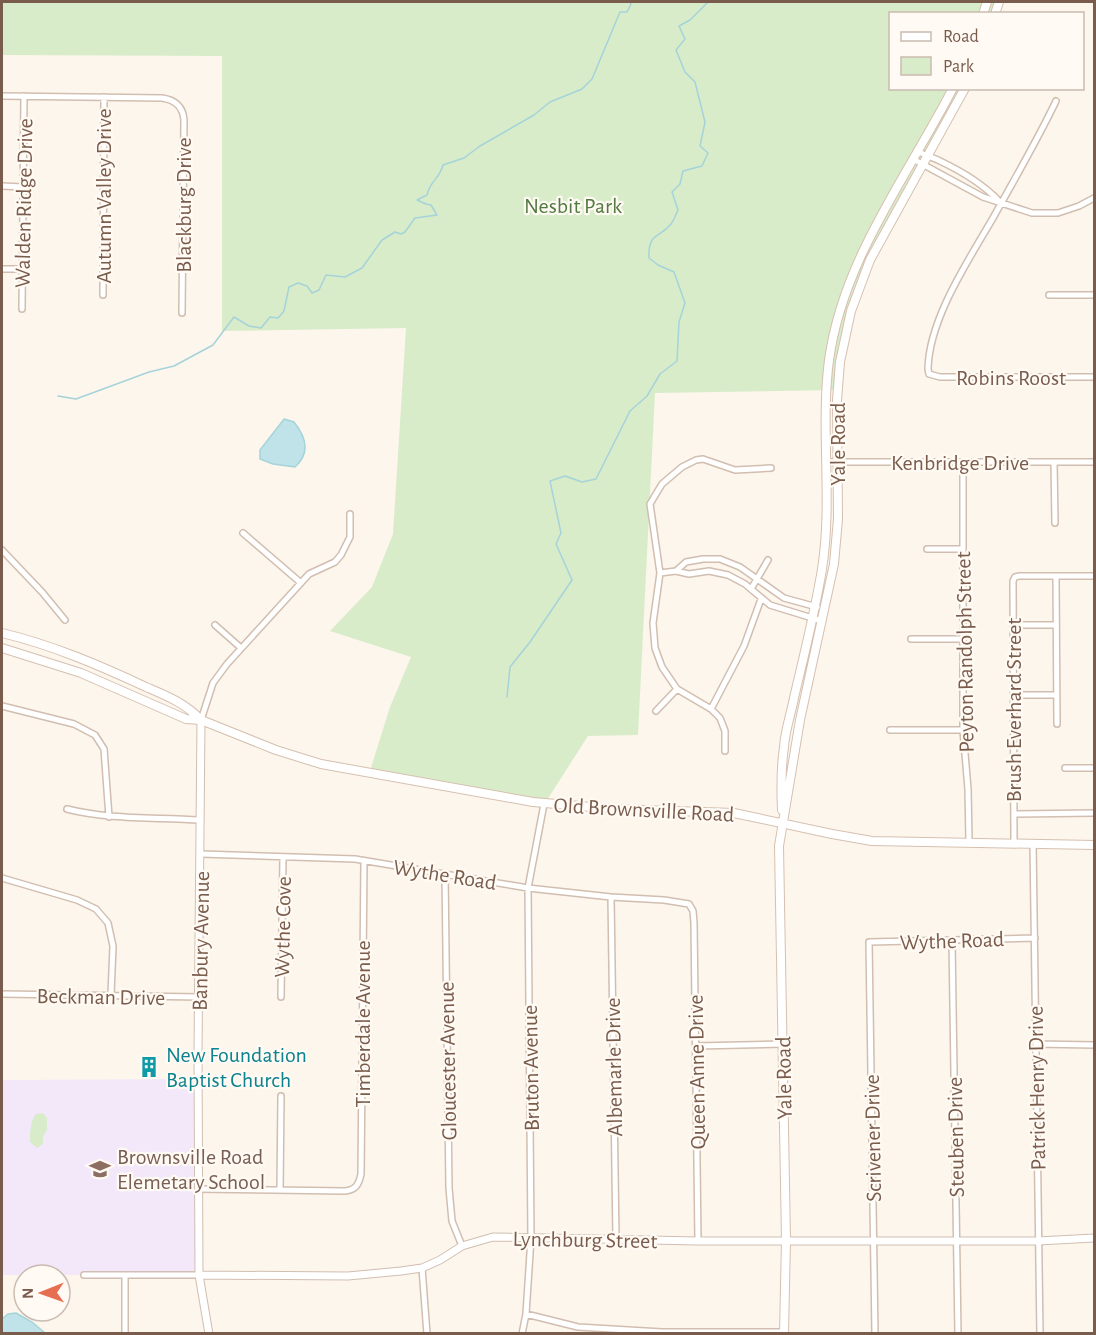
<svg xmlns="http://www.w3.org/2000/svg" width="1096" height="1335" font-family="'Alegreya Sans',sans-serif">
	<rect width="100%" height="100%" fill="#fdf6ec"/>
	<path fill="#f3e8fa" d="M198,1079L199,1275H2V1080Z"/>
	<path fill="#d8ecc9" d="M2,2H1000L997,13L890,14V88L967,89L873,257L852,315L839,390L655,393L638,735L588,736L545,803L369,774L390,707L411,657L330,631L372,587L393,534L406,328L222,331V56L2,55Z
		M43,1113L47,1118V1130L43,1136V1144L37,1148L30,1142C30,1134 30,1121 36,1114Z"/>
	<path fill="#bfe3e8" stroke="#a5d3da" stroke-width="1.5" d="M284,419L294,422C306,437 311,453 295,467L273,464L260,459V450Z
		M16,1313L32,1322L45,1333H2V1319L8,1314Z"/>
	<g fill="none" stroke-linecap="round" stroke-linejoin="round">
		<path stroke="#a5d3da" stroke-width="1.5" d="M58,396L76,399L149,372L174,366L213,345L234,317L249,326L261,328L270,317L278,318L284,311L289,287L298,283L307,286L312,293L319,290L326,275L345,277L362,268L382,240L395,232L401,234L405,232L415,218L437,215L431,205L426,204L417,200L427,195C431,179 439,180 443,165L464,158L480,146L534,115L550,102L582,89L592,79L620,12H627L631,4L630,2
			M507,697L510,667L530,642L572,580L556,544L561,533L550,481L565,476L582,482L596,479L630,411L647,396L660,374L677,361L679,322L685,303L674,272L658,265L649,258C648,232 659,239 671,224C674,220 676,214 678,210L672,192L680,184L683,171L702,166L708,153L700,146L705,122L695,82L685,72L676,50L685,39L679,26L690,20L708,2"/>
		<defs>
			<path id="minor" d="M2,96L162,98C176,100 183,107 184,120L182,313
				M1056,101C1037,141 1014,180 993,218C968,261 929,319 928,369L929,374L940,377H1094
				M918,151C925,156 932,157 940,161C961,171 983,184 999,201
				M913,159L983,197L1032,213H1058L1079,206L1094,198
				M2,186L23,187
				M2,269H22
				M103,295L104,97
				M1049,295H1094
				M22,309L24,96
				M826,462H1094
				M963,462V730L968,789L969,841
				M1054,462L1055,523
				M243,533L301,583
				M927,549H963
				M2,550L42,592L65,620
				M676,571L686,562L703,559H720L740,567L784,598L817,607
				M660,573L676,571L689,574L709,571L728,575L745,584L770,605L822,621
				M1056,577L1057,724
				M751,589L768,560
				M215,625L241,648
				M1014,625H1056
				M911,639H963
				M1013,695H1056
				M2,706L74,724L95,735L104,749L109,817
				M711,709L744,646L761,599
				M656,711L677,689
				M201,720L213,683L227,664L309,574L335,562L341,555L350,537V514
				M890,730H963
				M725,751V731L720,718L711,709L677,689L662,667L655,648L653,623L660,573L650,504L662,484L682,467L696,460L703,459L735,470L771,468
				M1065,768H1094
				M67,809C110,820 156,817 200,820
				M1014,814L1094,813
				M1014,843L1013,581L1015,577L1019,576H1094
				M1033,843L1040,1334
				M201,854L355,859L528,888L611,897L664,900L689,904L693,911L694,923L698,1241
				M445,874L449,1188L452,1221L462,1246
				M2,878L77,900L96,909L108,923L113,946L111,995
				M611,897L616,1238
				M952,941L958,1334
				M2,994L200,997
				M281,997L283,857
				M1036,1044L1094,1045
				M696,1046L782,1044
				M199,1189L345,1191C356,1190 359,1184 361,1174L364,861
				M280,1190L281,1096
				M422,1268L427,1334
				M84,1275H199
				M526,1314L578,1327L662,1332H784
				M125,1334V1275
				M522,1334L526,1314L531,1238L528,888L544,804
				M875,1334L869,942L1035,938"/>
			<path id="tertiary" d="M201,720L198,1052L199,1275L209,1334
				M199,1275L348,1276L401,1271L422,1268L440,1260L462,1246L493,1237L698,1241H1038L1094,1238"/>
			<path id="secondary" d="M983,14L987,2
				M995,14L999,2
				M2,633C52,645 99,665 146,687C167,696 185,703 201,720
				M2,648L81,673L186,719L201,720L276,750L321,764L533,802L615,809L734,813L832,834L872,841L1094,845
				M782,810C781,789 781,768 784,747C785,730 791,714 794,698C804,655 815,612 822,569C833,500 820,429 829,360C843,259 907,177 953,88
				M784,1334L786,1240L779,846L800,720L834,564L838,519L837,400L840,362L851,311L870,260L965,88"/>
		</defs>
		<use href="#minor" stroke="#d1beb0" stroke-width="8"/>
		<use href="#tertiary" stroke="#d1beb0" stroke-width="9"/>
		<use href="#secondary" stroke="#d6c0b0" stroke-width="10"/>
		<use href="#minor" stroke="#fff" stroke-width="5"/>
		<use href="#tertiary" stroke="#fff" stroke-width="7"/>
		<use href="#secondary" stroke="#fff" stroke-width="8"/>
	</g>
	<defs>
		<symbol id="building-bare" viewBox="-9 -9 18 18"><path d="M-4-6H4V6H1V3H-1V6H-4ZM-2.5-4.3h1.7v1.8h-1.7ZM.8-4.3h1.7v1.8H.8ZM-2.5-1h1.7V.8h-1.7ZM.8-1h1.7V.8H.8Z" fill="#0f9aa8" stroke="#fffaf3" stroke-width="2.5" paint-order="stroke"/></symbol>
		<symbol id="school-bare" viewBox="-9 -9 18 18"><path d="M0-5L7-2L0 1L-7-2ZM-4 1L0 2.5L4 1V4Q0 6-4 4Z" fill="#8d6e63" stroke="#fffaf3" stroke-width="2.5" paint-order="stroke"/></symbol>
	</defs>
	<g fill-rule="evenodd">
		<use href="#building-bare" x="134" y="1052" width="30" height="30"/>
		<use href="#school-bare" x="85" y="1154" width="30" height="30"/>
	</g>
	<g text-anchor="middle" stroke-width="4.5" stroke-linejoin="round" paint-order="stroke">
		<g font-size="22" fill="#7a5c4d" stroke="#fffaf3">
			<text transform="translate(103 196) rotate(-90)" y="8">Autumn Valley Drive</text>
			<text transform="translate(23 203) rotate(-89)" y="8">Walden Ridge Drive</text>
			<text transform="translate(183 205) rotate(-90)" y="8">Blackburg Drive</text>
			<text x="1011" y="385">Robins Roost</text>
			<text transform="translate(837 444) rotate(-90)" y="8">Yale Road</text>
			<text x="960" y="470">Kenbridge Drive</text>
			<text transform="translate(964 652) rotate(-91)" y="8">Peyton Randolph Street</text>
			<text transform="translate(1013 710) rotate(-90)" y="8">Brush Everhard Street</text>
			<text transform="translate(644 809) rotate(3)" y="8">Old Brownsville Road</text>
			<text transform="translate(445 874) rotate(9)" y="8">Wythe Road</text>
			<text transform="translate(282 927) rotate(-89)" y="8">Wythe Cove</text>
			<text transform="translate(952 940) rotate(-2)" y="8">Wythe Road</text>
			<text transform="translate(200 941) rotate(-89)" y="8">Banbury Avenue</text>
			<text transform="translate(101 996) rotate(1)" y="8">Beckman Drive</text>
			<text transform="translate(362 1024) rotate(-90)" y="8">Timberdale Avenue</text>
			<text transform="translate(447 1061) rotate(-91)" y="8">Gloucester Avenue</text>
			<text transform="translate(613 1067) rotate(-91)" y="8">Albemarle Drive</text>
			<text transform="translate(530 1068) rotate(-91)" y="8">Bruton Avenue</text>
			<text transform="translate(696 1072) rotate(-91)" y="8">Queen Anne Drive</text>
			<text transform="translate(783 1078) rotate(-91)" y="8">Yale Road</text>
			<text transform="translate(1036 1088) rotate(-91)" y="8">Patrick Henry Drive</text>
			<text transform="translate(955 1137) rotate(-91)" y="8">Steuben Drive</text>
			<text transform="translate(872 1138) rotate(-91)" y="8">Scrivener Drive</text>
			<text transform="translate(585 1239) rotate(1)" y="8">Lynchburg Street</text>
		</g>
		<g font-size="22" fill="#537a41" stroke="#fffaf3">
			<text x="573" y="213">Nesbit Park</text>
		</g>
		<g font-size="22" fill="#0d838f" stroke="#fffaf3" text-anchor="start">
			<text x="166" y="1062">New Foundation<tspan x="166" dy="25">Baptist Church</tspan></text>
		</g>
		<g font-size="22" fill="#785e54" stroke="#fffaf3" text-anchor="start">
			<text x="117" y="1164">Brownsville Road<tspan x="117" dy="25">Elemetary School</tspan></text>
		</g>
	</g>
	<rect width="1096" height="1335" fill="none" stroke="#7a5c4d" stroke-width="6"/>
	<rect x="889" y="12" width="195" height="78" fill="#fffaf3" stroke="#cabbb1" stroke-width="1.5"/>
	<rect x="901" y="32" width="30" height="9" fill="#ffffff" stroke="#cabbb1" stroke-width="1.5"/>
	<text x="943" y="42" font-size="18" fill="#7a5c4d">Road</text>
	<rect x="901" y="57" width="30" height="18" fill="#d8ecc9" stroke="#cabbb1" stroke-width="1.5"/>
	<text x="943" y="72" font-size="18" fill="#7a5c4d">Park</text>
	<g transform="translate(42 1293) rotate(269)"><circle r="28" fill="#fffaf3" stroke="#cabbb1" stroke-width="1.5"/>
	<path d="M0-4.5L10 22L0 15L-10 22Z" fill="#e76f51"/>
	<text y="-9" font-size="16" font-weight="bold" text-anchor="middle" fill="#7a5c4d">N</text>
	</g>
</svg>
